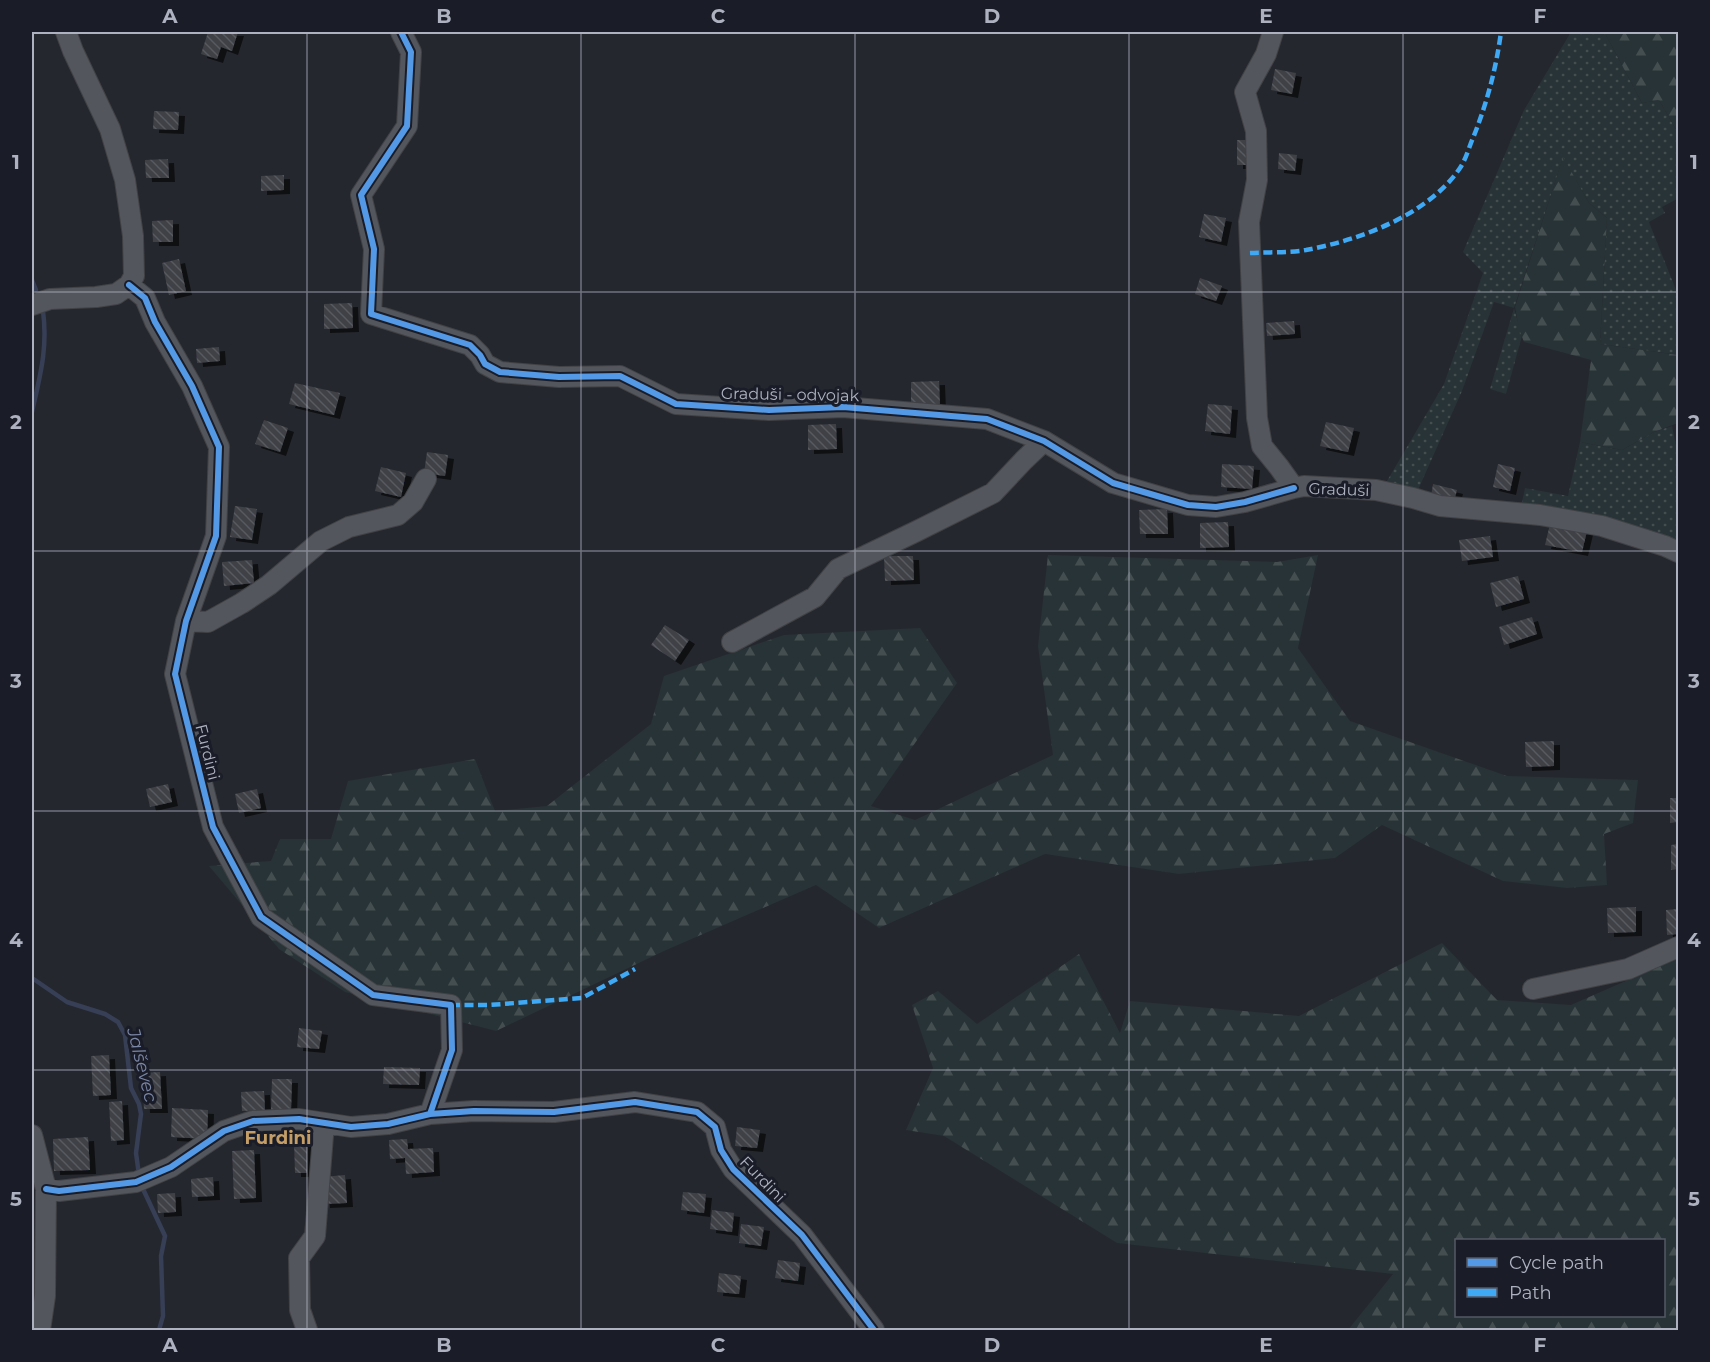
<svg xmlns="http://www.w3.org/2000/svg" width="1710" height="1362" font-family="Montserrat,sans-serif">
	<defs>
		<pattern id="grass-dots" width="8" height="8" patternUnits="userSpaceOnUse" patternTransform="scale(1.5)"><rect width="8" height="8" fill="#273336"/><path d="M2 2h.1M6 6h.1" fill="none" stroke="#444e51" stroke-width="1.8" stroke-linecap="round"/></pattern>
		<pattern id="forest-firs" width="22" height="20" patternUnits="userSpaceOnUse" patternTransform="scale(1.5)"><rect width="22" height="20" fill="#273336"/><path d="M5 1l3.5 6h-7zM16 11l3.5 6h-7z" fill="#444e51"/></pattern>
		<pattern id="building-back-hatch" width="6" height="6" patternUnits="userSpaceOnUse" patternTransform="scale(1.5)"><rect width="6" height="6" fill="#3f4147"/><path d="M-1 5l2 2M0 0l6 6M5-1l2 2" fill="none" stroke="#585a60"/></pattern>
		<filter id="shadow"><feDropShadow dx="6" dy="4" stdDeviation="0" flood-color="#0009"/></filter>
	</defs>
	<rect width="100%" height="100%" fill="#25272e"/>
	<path fill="url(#grass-dots)" d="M1571,32H1600L1605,33L1642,103L1659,100L1678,133V200L1677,199L1662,207L1665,213L1649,222L1678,295V355L1600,344L1607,218L1589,203L1563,158L1514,308L1522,336L1506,394L1490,389L1514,308L1494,302L1462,391L1418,490L1387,481L1444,384L1483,273L1463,252L1524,110Z
		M1672,426L1678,455V544L1521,507L1525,488L1568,496L1580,442L1622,450L1654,432Z"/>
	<path fill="url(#forest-firs)" fill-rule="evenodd" d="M1600,32H1678V133L1659,100L1642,103L1605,33Z
		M1563,157L1589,203L1607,218L1600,344L1678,355V423L1654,432L1622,450L1580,442L1591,360L1524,342L1519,329L1515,307Z
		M1048,555L1277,562L1318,555L1298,648L1350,721L1507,776L1638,780L1633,823L1604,834L1607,885L1567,888L1503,881L1382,825L1335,858L1179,874L1045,854L879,928L816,885L664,951L496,1031L345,992L279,949L209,866L271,861L280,839H331L348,781L475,759L495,811L547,806L651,724L664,676L784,635L920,628L957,683L871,806L915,820L1053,755L1038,646Z
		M1442,943L1497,1000L1571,1005L1678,958V1330H1348L1393,1274L1117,1243L944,1136L906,1130L933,1068L912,1005L938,991L977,1024L1079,954L1120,1033L1130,1001L1299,1016ZM1456,1240H1664V1316H1456Z"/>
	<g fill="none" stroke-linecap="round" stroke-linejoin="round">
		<path stroke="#373f56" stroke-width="4.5" d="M32,280L36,290
			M32,412C40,376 48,348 43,311
			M32,978L67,1002L105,1014L118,1022L125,1035L131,1088L139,1104L141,1114L136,1153L139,1175
			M143,1189L165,1236L161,1256L163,1316L159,1330"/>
	</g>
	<path fill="url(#building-back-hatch)" filter="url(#shadow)" d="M208,32H238L232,51L221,47L217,59L201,54Z
		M1275,69L1296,73L1292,94L1271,90Z
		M154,111L179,112L178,130L153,129Z
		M1237,140H1253V165H1237Z
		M1279,153L1297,155L1295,171L1278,169Z
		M168,159L169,178H146L145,160Z
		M284,175V190L261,191V176Z
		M1204,214L1226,218L1221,242L1199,237Z
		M173,220V242H153L152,221Z
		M179,259L186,291L169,295L162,263Z
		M1200,278L1222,286L1216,301L1195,294Z
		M352,303L353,328L324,329V304Z
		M1294,321L1295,334L1267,336L1266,323Z
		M219,347L220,361L197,363L196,349Z
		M939,381L940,406L911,407V382Z
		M295,383L340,393L334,415L289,404Z
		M1208,404L1232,406L1230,434L1205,431Z
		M264,420L288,428L280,452L255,444Z
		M1326,422L1354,428L1348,452L1320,446Z
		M836,424L837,449L808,450V425Z
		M427,452L448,455L445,476L424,473Z
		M1222,464L1254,466L1252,489L1221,487Z
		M1498,464L1515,468L1510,491L1493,487Z
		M381,467L406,473L401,497L375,491Z
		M1433,484L1457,490L1454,501L1431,496Z
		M235,506L257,509L252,540L230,537Z
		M1167,509L1168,534H1140L1139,510Z
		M1228,522L1229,547L1200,548V523Z
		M1550,524L1587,531L1582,552L1545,545Z
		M1490,536L1493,557L1462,561L1459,540Z
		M884,556H913L914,580L885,581Z
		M252,560L254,583L224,586L222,562Z
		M1518,576L1524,599L1496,607L1490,583Z
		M1532,617L1537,634L1504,645L1499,627Z
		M665,625L689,640L675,661L651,645Z
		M1554,741V766L1526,767L1525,742Z
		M168,784L172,802L150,807L146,789Z
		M257,789L261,808L239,813L235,794Z
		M1670,798H1678V822L1670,823Z
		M1678,844V869L1671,870V845Z
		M1636,907V932L1608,933L1607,908Z
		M1678,909V934L1667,935L1666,910Z
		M299,1028L322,1031L319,1049L297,1047Z
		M109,1055L111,1095L93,1096L91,1056Z
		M384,1067L420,1068L419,1085L383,1084Z
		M160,1072L162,1109H144L142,1073Z
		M272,1079H292L291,1111H271Z
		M264,1091L265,1110L242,1111L241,1092Z
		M122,1101L124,1140L111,1141L109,1102Z
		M172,1108L208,1110L207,1139L171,1137Z
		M737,1127L760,1130L757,1148L735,1146Z
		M88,1137L90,1170L54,1171L53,1139Z
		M407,1139L408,1149L433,1148L434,1172L406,1174L405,1158L390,1159L389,1140Z
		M307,1141V1173H295L294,1142Z
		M254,1150L256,1198L234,1199L232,1151Z
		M345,1175L347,1203L324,1204L322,1177Z
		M213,1177L214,1196L192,1197L191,1179Z
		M683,1192L706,1194L704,1213L681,1210Z
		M175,1193L176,1212L158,1213L157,1194Z
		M712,1210L734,1213L732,1232L710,1229Z
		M741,1224L764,1227L761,1246L739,1243Z
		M778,1260L800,1263L798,1281L775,1278Z
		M719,1273L741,1276L739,1294L717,1292Z"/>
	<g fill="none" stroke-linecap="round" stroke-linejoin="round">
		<defs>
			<path id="minor" d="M401,32L411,52L407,126L361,195L374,249L371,314L470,345L480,355L485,364L500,372L559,377L620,376L676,404L769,410L843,407L987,419L1044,441L1113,483L1188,505L1216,507L1245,502L1294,488
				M1273,32L1266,54L1245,92L1256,131L1257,180L1249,222L1257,418L1262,446L1279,467L1294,488L1304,486L1376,490L1413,498L1440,506L1540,515L1602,526L1665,546L1678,552
				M129,285L145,298L155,322L192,386L219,447L216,536L186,621L175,674L213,827L261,917L373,995L451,1005L452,1050L430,1114
				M32,305L50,299L96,297L116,294L129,285L134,276L133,236L125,180L110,129L73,51L66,32
				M186,621L208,622L242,603L269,585L321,541L349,527L398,515L413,502L426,479
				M732,642L815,597L838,569L917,531L993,493L1024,460L1044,441
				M1533,989L1628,969L1678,947
				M32,1135L46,1189L45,1296L40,1330
				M46,1189L59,1191L136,1182L171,1167L224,1131L253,1121L299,1119L351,1127L388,1124L430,1114L474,1111L554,1112L635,1102L697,1112L715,1127L721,1150L733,1169L802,1235L874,1330
				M307,1330L300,1310L299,1258L315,1236L324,1123"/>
		</defs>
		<use href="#minor" stroke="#404247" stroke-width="22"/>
		<use href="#minor" stroke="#54565d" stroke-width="20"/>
		<path stroke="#3fa9f5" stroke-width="4.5" stroke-dasharray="9 4.5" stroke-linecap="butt" d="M1250,253C1268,252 1288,253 1306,250C1360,240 1428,215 1460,168C1466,159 1469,147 1473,138C1487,103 1496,69 1501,32
			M451,1005H489L582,998L635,969"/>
		<defs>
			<path id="cycleway" d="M401,32L411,52L407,126L361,195L374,249L371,314L470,345L480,355L485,364L500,372L559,377L620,376L676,404L769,410L843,407L987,419L1044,441L1113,483L1188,505L1216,507L1245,502L1294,488
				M129,285L145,298L155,322L192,386L219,447L216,536L186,621L175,674L213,827L261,917L373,995L451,1005L452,1050L430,1114
				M46,1189L59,1191L136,1182L171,1167L224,1131L253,1121L299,1119L351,1127L388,1124L430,1114L474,1111L554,1112L635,1102L697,1112L715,1127L721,1150L733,1169L802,1235L874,1330"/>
		</defs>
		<use href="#cycleway" stroke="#1a1d28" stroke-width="10"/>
		<use href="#cycleway" stroke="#5399e6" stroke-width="6"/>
	</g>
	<path fill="none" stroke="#aeb2c0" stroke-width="1.5" stroke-opacity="0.55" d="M307,32V1330M581,32V1330M855,32V1330M1129,32V1330M1403,32V1330M32,292H1678M32,551H1678M32,811H1678M32,1070H1678"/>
	<g text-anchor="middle" stroke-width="6" stroke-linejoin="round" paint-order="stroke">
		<g font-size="16" fill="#aeb2c0" stroke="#1a1d28">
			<text transform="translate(790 394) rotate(1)" y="6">Graduši - odvojak</text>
			<text transform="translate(1339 489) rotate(2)" y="6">Graduši</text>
			<text transform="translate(208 752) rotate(76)" y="6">Furdini</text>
			<text transform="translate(763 1179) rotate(46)" y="6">Furdini</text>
		</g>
		<g font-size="18" font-style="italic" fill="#7a86a5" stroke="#1a1d28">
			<text transform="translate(142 1065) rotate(76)" y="6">Jalševec</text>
		</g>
		<g font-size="18" font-weight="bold" fill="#c49e66" stroke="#1a1d28">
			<text x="278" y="1144">Furdini</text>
		</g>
	</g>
	<rect width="1710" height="1362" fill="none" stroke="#1a1d28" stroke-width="66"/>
	<rect x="1455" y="1239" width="210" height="78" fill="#1a1d28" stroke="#555965" stroke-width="1.5"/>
	<rect x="1467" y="1258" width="30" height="9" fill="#5399e6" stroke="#555965" stroke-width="1.5"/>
	<text x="1509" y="1269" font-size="18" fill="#aeb2c0">Cycle path</text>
	<rect x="1467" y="1288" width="30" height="9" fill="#3fa9f5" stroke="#555965" stroke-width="1.5"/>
	<text x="1509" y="1299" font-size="18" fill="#aeb2c0">Path</text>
	<rect x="33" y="33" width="1644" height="1296" fill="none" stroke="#aeb2c0" stroke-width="2"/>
	<g font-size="20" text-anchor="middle" font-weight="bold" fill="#aeb2c0">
		<text x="170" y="23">A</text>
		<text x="444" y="23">B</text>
		<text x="718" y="23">C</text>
		<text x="992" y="23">D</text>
		<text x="1266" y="23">E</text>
		<text x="1540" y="23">F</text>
		<text x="16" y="169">1</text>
		<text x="1694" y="169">1</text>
		<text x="16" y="429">2</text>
		<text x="1694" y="429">2</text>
		<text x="16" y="688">3</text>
		<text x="1694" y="688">3</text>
		<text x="16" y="947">4</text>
		<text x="1694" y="947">4</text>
		<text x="16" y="1206">5</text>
		<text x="1694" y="1206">5</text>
		<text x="170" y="1352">A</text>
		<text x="444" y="1352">B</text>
		<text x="718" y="1352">C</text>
		<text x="992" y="1352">D</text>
		<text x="1266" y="1352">E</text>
		<text x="1540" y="1352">F</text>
	</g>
</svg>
